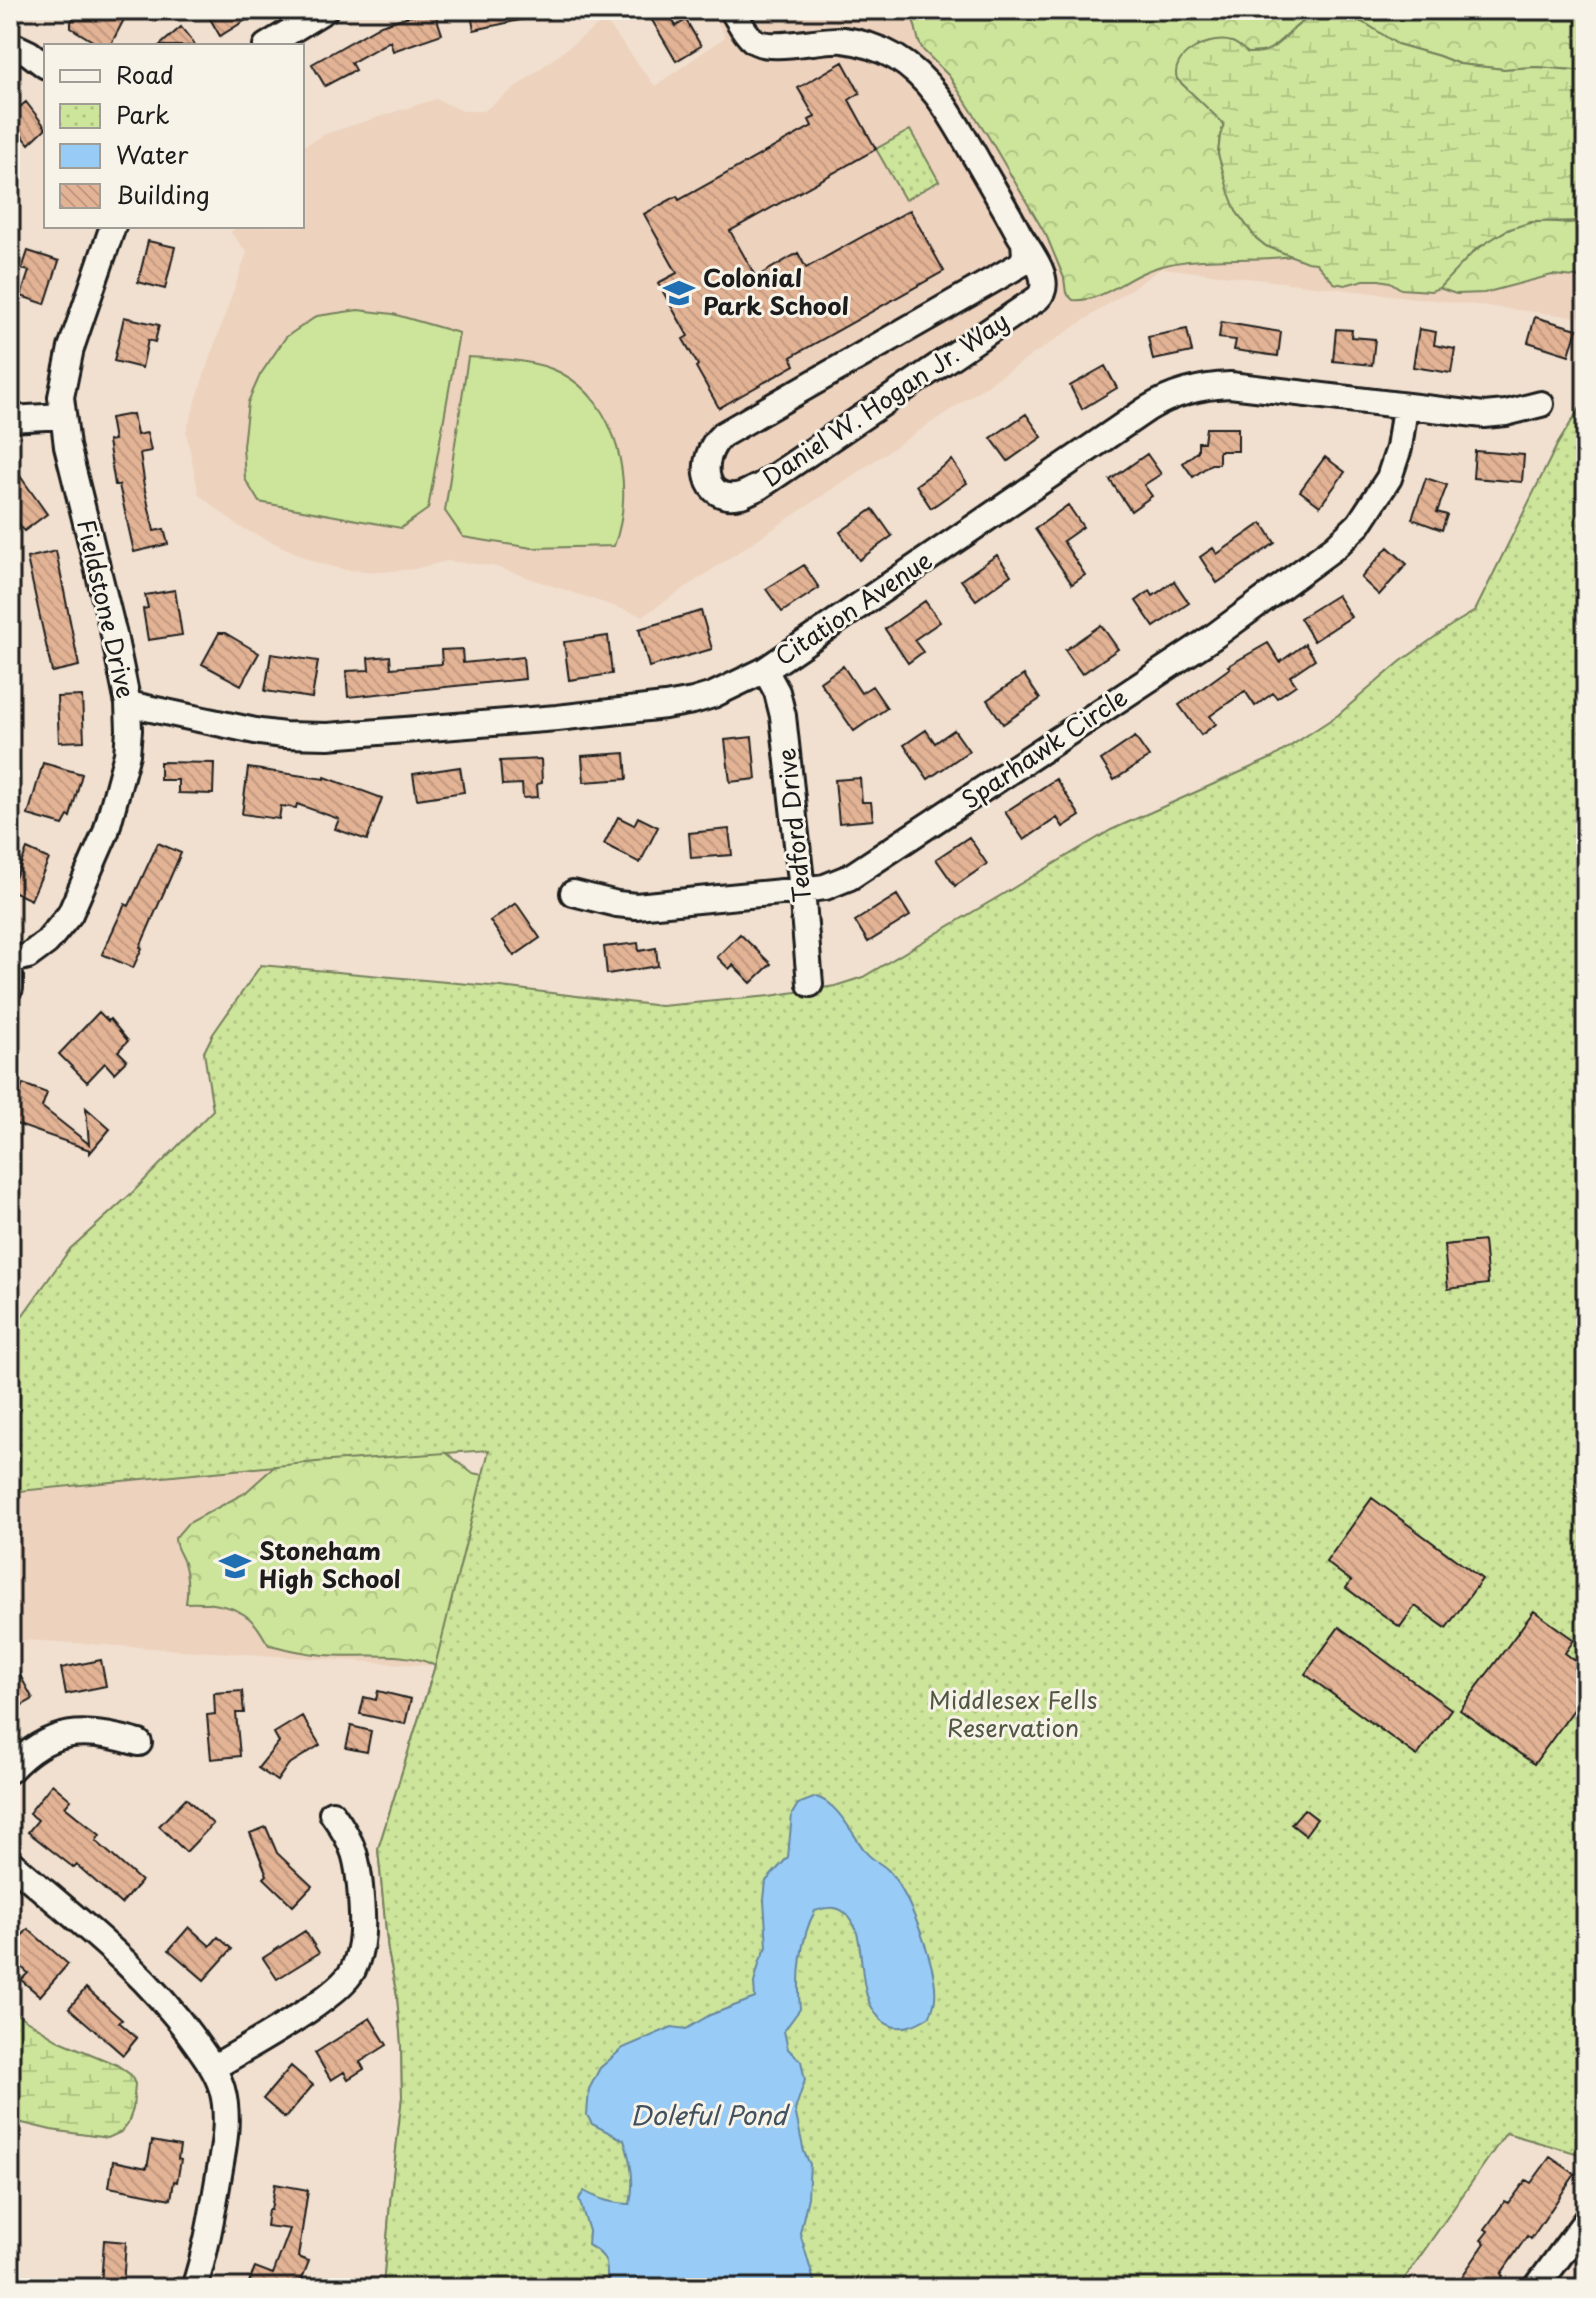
<svg xmlns="http://www.w3.org/2000/svg" width="1596" height="2298" font-family="'Playpen Sans',sans-serif">
	<defs>
		<pattern id="forest-crowns" width="20" height="18" patternUnits="userSpaceOnUse" patternTransform="scale(2)"><rect width="20" height="18" fill="#cde59a"/><path d="M2 6a3 3 0 1 1 6 0M12 15a3 3 0 1 1 6 0" fill="none" stroke="#afc484"/></pattern>
		<pattern id="wetland-marsh" width="20" height="14" patternUnits="userSpaceOnUse" patternTransform="scale(2)"><rect width="20" height="14" fill="#cde59a"/><path d="M1 5h8M5 5V1M11 12h8M15 12V8" fill="none" stroke="#afc484"/></pattern>
		<pattern id="park-dots" width="8" height="8" patternUnits="userSpaceOnUse" patternTransform="scale(2)"><rect width="8" height="8" fill="#cde59a"/><path d="M2 2h.1M6 6h.1" fill="none" stroke="#afc484" stroke-width="1.8" stroke-linecap="round"/></pattern>
		<pattern id="building-back-hatch" width="6" height="6" patternUnits="userSpaceOnUse" patternTransform="scale(2)"><rect width="6" height="6" fill="#e3b395"/><path d="M-1 5l2 2M0 0l6 6M5-1l2 2" fill="none" stroke="#c29980"/></pattern>
	</defs>
	<rect width="100%" height="100%" fill="#f1e0cf"/>
	<filter id="ink" filterUnits="userSpaceOnUse"><feTurbulence type="fractalNoise" baseFrequency=".0125" numOctaves="2"/><feDisplacementMap in="SourceGraphic" scale="16" xChannelSelector="R" yChannelSelector="G"/><feConvolveMatrix kernelMatrix="1 2 1 2 8 2 1 2 1" color-interpolation-filters="sRGB"/></filter>
	<g filter="url(#ink)">
		<path fill="#edd2be" d="M711,10H754L759,19L785,10H1521L1586,20V318L1162,268L643,616L493,566L447,561L415,569L381,572L345,570L315,562L240,527L199,495L186,432L206,369L247,252L231,233L236,226H302V147L325,134L436,99L463,111H484L605,20L655,86L725,37Z
			M316,1462L435,1666L10,1639V1492Z"/>
		<path fill="url(#forest-crowns)" stroke="#74805b" stroke-width="2" d="M911,10H1586V71L1537,67L1504,69L1459,64L1439,56L1397,44L1343,14L1321,16L1298,25L1267,52L1248,53C1229,38 1223,41 1199,45L1177,79L1225,124L1220,136L1218,154L1236,211L1256,238L1266,246L1292,256C1243,263 1188,252 1142,273C1120,283 1099,302 1073,300L1066,293L1064,278L1047,237L988,136L949,76L923,50L919,42Z
			M1544,221L1568,223L1586,221V282L1577,277L1552,275L1484,293L1456,294L1439,288L1464,259L1497,235L1519,225Z
			M439,1447L472,1473L498,1477L383,2288L390,2203L402,2097L401,2044L397,1996L388,1951L378,1849L435,1666C409,1650 357,1658 324,1655C306,1654 287,1649 269,1645C264,1639 260,1629 254,1623C238,1605 210,1602 186,1603C188,1590 188,1576 184,1563C181,1553 175,1549 175,1538L187,1524L245,1493L276,1465Z"/>
		<path fill="url(#wetland-marsh)" stroke="#74805b" stroke-width="2" d="M1343,14L1368,25L1397,44L1439,56L1459,64L1504,69L1537,67L1586,71V221L1531,222L1507,230L1476,249L1439,288L1431,291L1401,289L1390,282L1379,280H1364L1345,285L1334,283L1316,263L1307,262L1266,246L1256,238L1236,211L1229,193L1218,154L1220,136L1224,124L1177,79C1169,54 1212,35 1232,42C1238,44 1244,50 1248,53C1281,55 1284,29 1310,18C1320,14 1333,15 1343,14Z
			M10,2010L60,2041L117,2065L131,2075L135,2084L133,2109L128,2123L121,2132L108,2138L51,2130L10,2120Z"/>
		<path fill="url(#park-dots)" stroke="#74805b" stroke-width="2" d="M910,130L939,181L905,200L876,149Z
			M1586,398V2156L1506,2133L1398,2288H383L390,2203L402,2097L401,2044L397,1996L388,1951L378,1849L435,1666L489,1450L316,1462L10,1492V1333L70,1249L132,1193L213,1110L204,1052L213,1034L261,965L501,987L661,1006L770,996L835,986L863,977L1111,830L1272,758L1338,715L1400,662L1450,626L1475,611L1557,445Z"/>
		<path fill="#cde59a" stroke="#74805b" stroke-width="2" d="M358,310L393,314L459,333L428,509L401,528L259,502L245,479L243,446L248,402L260,375L286,337L317,316Z
			M468,357C498,359 532,359 559,372C619,401 636,488 614,546L532,548L463,537L445,511Z"/>
		<path fill="#98ccf6" stroke="#66869f" stroke-width="2" d="M816,1797C837,1802 853,1835 865,1851C871,1860 882,1863 889,1871C909,1894 938,1968 935,1998C935,2004 932,2010 930,2016C916,2025 899,2033 884,2022C850,1996 872,1935 845,1913C836,1905 825,1908 815,1911C800,1938 797,1978 800,2009L784,2031L788,2049L801,2061L805,2080L795,2110L804,2152L810,2164L808,2197L800,2233L816,2288H607C607,2265 610,2257 588,2245L589,2231L579,2199L584,2191C600,2200 611,2203 630,2204C635,2181 631,2162 624,2140L592,2124L587,2115L589,2089L600,2068L623,2048L672,2027L686,2029L710,2015L755,1998L754,1983L760,1960L767,1947L764,1900L766,1881L788,1857L792,1814L798,1804Z"/>
		<path fill="url(#building-back-hatch)" stroke="#1c1c1c" stroke-width="2" d="M78,10H129L110,46H101L71,28V22Z
			M205,10H262L220,36Z
			M428,10H434L442,34L393,51L390,41L351,63L355,70L325,86L312,64L381,25Z
			M470,10H534V17L474,30Z
			M646,10H667L676,26L686,20L701,46L676,61Z
			M181,27L196,46H159Z
			M843,62L860,93L849,100L876,149L730,231L756,277L798,253L806,268L910,210L944,271L791,357L795,365L719,408L696,367L698,365L683,339L688,336L658,283L677,273L644,214L677,196L679,200L812,126L809,120L815,117L798,88Z
			M26,102L46,128L29,144L10,120L16,110Z
			M148,241L175,247L165,289L138,282Z
			M28,251L59,261L45,304L21,296L29,271L22,269Z
			M124,317L159,325L155,342L148,340L142,368L114,361Z
			M1535,317L1577,329L1569,355L1528,342Z
			M1221,322L1281,332L1278,356L1234,350L1236,340L1219,338Z
			M1187,329L1192,352L1153,360L1148,337Z
			M1336,329L1352,330L1351,337L1375,339L1372,365L1333,361Z
			M1419,329L1436,332L1434,345L1455,349L1451,373L1413,367Z
			M1105,366L1117,388L1082,409L1070,386Z
			M133,414L137,435L147,433L151,451L140,453L144,480L143,481L154,531L164,529L168,544L134,552L119,485H115L108,441L114,440L110,418Z
			M1026,414L1042,437L1008,461L991,438Z
			M1206,428H1238V451H1219V464H1211L1193,477L1183,463L1198,451V442H1204Z
			M1475,451L1524,455L1522,482L1473,478Z
			M1147,454L1161,474L1144,485L1152,496L1131,511L1110,480Z
			M1325,457L1345,472L1320,506L1300,491Z
			M952,460L967,483L931,508L916,485Z
			M20,476L47,514L24,531L10,512V483Z
			M1426,478L1447,485L1437,512L1447,515L1442,530L1412,519Z
			M1068,505L1083,527L1063,541L1085,575L1072,584L1035,529Z
			M873,509L892,536L859,560L840,532Z
			M1262,523L1275,543L1217,583L1200,557L1213,548L1217,554Z
			M1388,547L1407,564L1379,595L1361,578Z
			M56,551L79,666L52,672L27,558Z
			M997,555L1011,575L976,600L961,580Z
			M804,565L819,588L782,612L766,589Z
			M1174,581L1189,603L1154,627L1136,601L1150,591L1153,596Z
			M175,590L182,635L148,640L143,609L148,608L145,595Z
			M1337,595L1351,617L1314,641L1300,618Z
			M925,601L940,622L914,640L923,652L908,663L885,629Z
			M701,611L712,649L649,667L639,629Z
			M1101,625L1118,649L1082,674L1065,650Z
			M219,633H225L259,653L241,685L202,664Z
			M608,636L612,674L569,680L564,642Z
			M1268,643L1280,662L1305,644L1315,659L1290,676L1296,685L1277,698L1273,693L1255,706L1245,691L1210,716L1216,724L1201,735L1179,705L1230,668L1228,666Z
			M462,649L463,663L523,657L525,679L348,697L346,671L369,670L368,658L390,656L391,668L442,664L441,650Z
			M271,654L318,661L312,698L265,691Z
			M843,666L861,693L872,686L887,708L854,731L820,682Z
			M1024,675L1040,699L1003,724L987,700Z
			M82,696L84,741L59,742L57,697Z
			M926,730L935,743L954,730L969,751L928,779L904,745Z
			M752,737L756,779L730,782L725,740Z
			M1135,737L1149,757L1114,780L1101,760Z
			M625,753L627,779L584,782L582,756Z
			M541,759L542,783L537,784L538,797L523,798L522,784L502,785L500,761Z
			M160,762L214,763L213,794L178,793V780H160Z
			M43,763L82,774L70,817L68,816L63,825L28,815Z
			M460,767L464,792L417,799L413,774Z
			M248,768L324,779L325,777L382,798L367,840L335,829L339,819L297,804L296,808L281,806L279,819L242,814Z
			M860,778L862,802H871L873,820L839,823L835,780Z
			M1056,779L1080,816L1063,827L1057,818L1024,840L1005,812Z
			M618,817L634,825L638,817L658,827L640,863L604,844Z
			M729,829L732,855L691,858L689,833Z
			M969,837L987,864L955,886L936,859Z
			M158,843L181,853L140,947L142,948L133,968L102,954L125,904L129,906Z
			M27,849L49,859L31,900L10,890Z
			M897,895L910,916L868,942L855,921Z
			M516,903L540,938L514,956L490,921Z
			M740,934L771,964L751,983L733,965L729,969L717,957Z
			M638,943L639,951L656,948L658,966L607,974L604,947Z
			M99,1012L108,1021L110,1019L128,1041L118,1051L127,1060L114,1073L105,1063L87,1082L59,1054Z
			M23,1084L47,1093L42,1107L89,1144L86,1108L110,1129L90,1153V1150L10,1122Z
			M1484,1241L1488,1284L1448,1289L1444,1245Z
			M1372,1498L1482,1579L1446,1628L1415,1606L1400,1627L1346,1588L1351,1581L1326,1562Z
			M1534,1611L1574,1640L1565,1653L1586,1669V1693L1534,1764L1460,1710Z
			M1339,1627L1451,1709L1417,1756L1305,1674Z
			M10,1657L33,1699L10,1712Z
			M101,1660L106,1686L66,1694L61,1668Z
			M242,1691L244,1713H236L240,1756L211,1759L207,1715L215,1714L214,1693Z
			M378,1691L411,1699L405,1724L360,1714L364,1697L376,1700Z
			M302,1716L320,1745L288,1765L277,1781L258,1768L279,1742L274,1733Z
			M351,1726L371,1731L367,1752L346,1748Z
			M52,1784L71,1800L65,1807L100,1835L96,1841L141,1881L121,1904L77,1865L74,1868L28,1832L38,1820L29,1813Z
			M186,1798L213,1824L186,1852L159,1826Z
			M1304,1809L1317,1819L1305,1835L1291,1824Z
			M266,1827L277,1853L312,1886L293,1906L264,1878L267,1875L250,1833Z
			M189,1927L210,1946L218,1937L232,1949L204,1980L169,1950Z
			M28,1929L68,1964L40,1996L21,1980L28,1973L10,1957V1949Z
			M305,1931L319,1953L277,1979L263,1958Z
			M86,1988L122,2020L119,2022L137,2038L123,2055L69,2008Z
			M370,2018L387,2045L360,2062L364,2069L348,2079L344,2072L331,2080L315,2053Z
			M291,2066L313,2085L285,2118L263,2099Z
			M152,2141L180,2146L178,2159L181,2160L177,2182L174,2181L171,2199L109,2187L113,2161L147,2168Z
			M1550,2157L1575,2174L1531,2239L1527,2236L1501,2274L1503,2276L1495,2288H1454L1485,2243L1481,2240L1488,2231L1485,2229L1505,2201L1509,2203L1526,2180L1531,2183Z
			M275,2184L308,2190L298,2257L309,2261L300,2284L306,2288H247L255,2267L273,2274L290,2229L266,2226L268,2210H271Z
			M104,2240L126,2242L123,2286L101,2285Z"/>
		<g fill="none" stroke-linecap="round" stroke-linejoin="round">
			<defs>
				<path id="minor" d="M732,10C738,19 744,33 753,40C770,53 820,38 843,40C861,42 879,48 895,57C935,81 954,121 977,160C991,185 1006,209 1019,234C1029,251 1055,281 1038,298L759,487C753,489 747,493 741,495C702,504 697,458 722,435L1021,264L1025,255L1024,242
					M10,44L29,53L46,66
					M266,46L325,10
					M10,419L63,416
					M765,670L777,692L783,716L802,890L810,984
					M128,704L260,732L284,735L328,736L557,718L665,706L693,701L713,695L765,670L1147,409C1173,393 1199,386 1230,385L1484,415L1506,413L1541,404
					M573,893L617,904L636,906L802,890L825,887L850,877L1213,637L1335,547L1359,524L1389,478L1399,448L1405,407
					M10,961L28,956L47,942L70,914L106,832L127,754L129,730L128,704L114,635L67,446L61,397L71,348L113,226
					M10,971V988
					M10,1770C50,1727 85,1727 139,1743
					M10,1862C73,1917 142,1968 191,2036C203,2053 216,2069 222,2089C231,2121 222,2155 217,2186C211,2221 205,2255 194,2288
					M213,2068C245,2048 337,2000 353,1970C364,1947 363,1922 361,1898C358,1859 355,1845 332,1813
					M1536,2288L1586,2220"/>
			</defs>
			<use href="#minor" stroke="#1c1c1c" stroke-width="30"/>
			<use href="#minor" stroke="#f7f3e8" stroke-width="24"/>
		</g>
	</g>
	<defs>
		<symbol id="school-bare" viewBox="-9 -9 18 18"><path d="M0-5L7-2L0 1L-7-2ZM-4 1L0 2.5L4 1V4Q0 6-4 4Z" fill="#1f6fb2" stroke="#f7f3e8" stroke-width="2.5" paint-order="stroke"/></symbol>
	</defs>
	<g fill-rule="evenodd">
		<use href="#school-bare" x="657" y="271" width="44" height="44"/>
		<use href="#school-bare" x="213" y="1544" width="44" height="44"/>
	</g>
	<g text-anchor="middle" stroke-width="6" stroke-linejoin="round" paint-order="stroke">
		<g font-size="24" font-weight="bold" fill="#1c1c1c" stroke="#f7f3e8" text-anchor="start">
			<text x="703" y="287">Colonial<tspan x="703" dy="28">Park School</tspan></text>
			<text x="259" y="1560">Stoneham<tspan x="259" dy="28">High School</tspan></text>
		</g>
		<g font-size="24" fill="#1c1c1c" stroke="#f7f3e8">
			<text transform="translate(886 400) rotate(-34)" y="8">Daniel W. Hogan Jr. Way</text>
			<text transform="translate(105 609) rotate(77)" y="8">Fieldstone Drive</text>
			<text transform="translate(854 609) rotate(-34)" y="8">Citation Avenue</text>
			<text transform="translate(1045 749) rotate(-34)" y="8">Sparhawk Circle</text>
			<text transform="translate(795 825) rotate(-96)" y="8">Tedford Drive</text>
		</g>
		<g font-size="24" fill="#515842" stroke="#f7f3e8">
			<text x="1013" y="1709">Middlesex Fells<tspan x="1013" dy="28">Reservation</tspan></text>
		</g>
		<g font-size="26" font-style="italic" fill="#41515d" stroke="#f7f3e8">
			<text x="708" y="2125">Doleful Pond</text>
		</g>
	</g>
	<rect width="1596" height="2298" fill="none" stroke="#f7f3e8" stroke-width="40"/>
	<rect x="20" y="20" width="1556" height="2258" fill="none" stroke="#1c1c1c" stroke-width="3" filter="url(#ink)"/>
	<rect x="44" y="44" width="260" height="184" fill="#f7f3e8" stroke="#9f9d96" stroke-width="2"/>
	<rect x="60" y="70" width="40" height="12" fill="#f7f3e8" stroke="#9f9d96" stroke-width="2"/>
	<text x="116" y="84" font-size="24" fill="#1c1c1c">Road</text>
	<rect x="60" y="104" width="40" height="24" fill="url(#park-dots)" stroke="#9f9d96" stroke-width="2"/>
	<text x="116" y="124" font-size="24" fill="#1c1c1c">Park</text>
	<rect x="60" y="144" width="40" height="24" fill="#98ccf6" stroke="#9f9d96" stroke-width="2"/>
	<text x="116" y="164" font-size="24" fill="#1c1c1c">Water</text>
	<rect x="60" y="184" width="40" height="24" fill="url(#building-back-hatch)" stroke="#9f9d96" stroke-width="2"/>
	<text x="116" y="204" font-size="24" fill="#1c1c1c">Building</text>
</svg>
